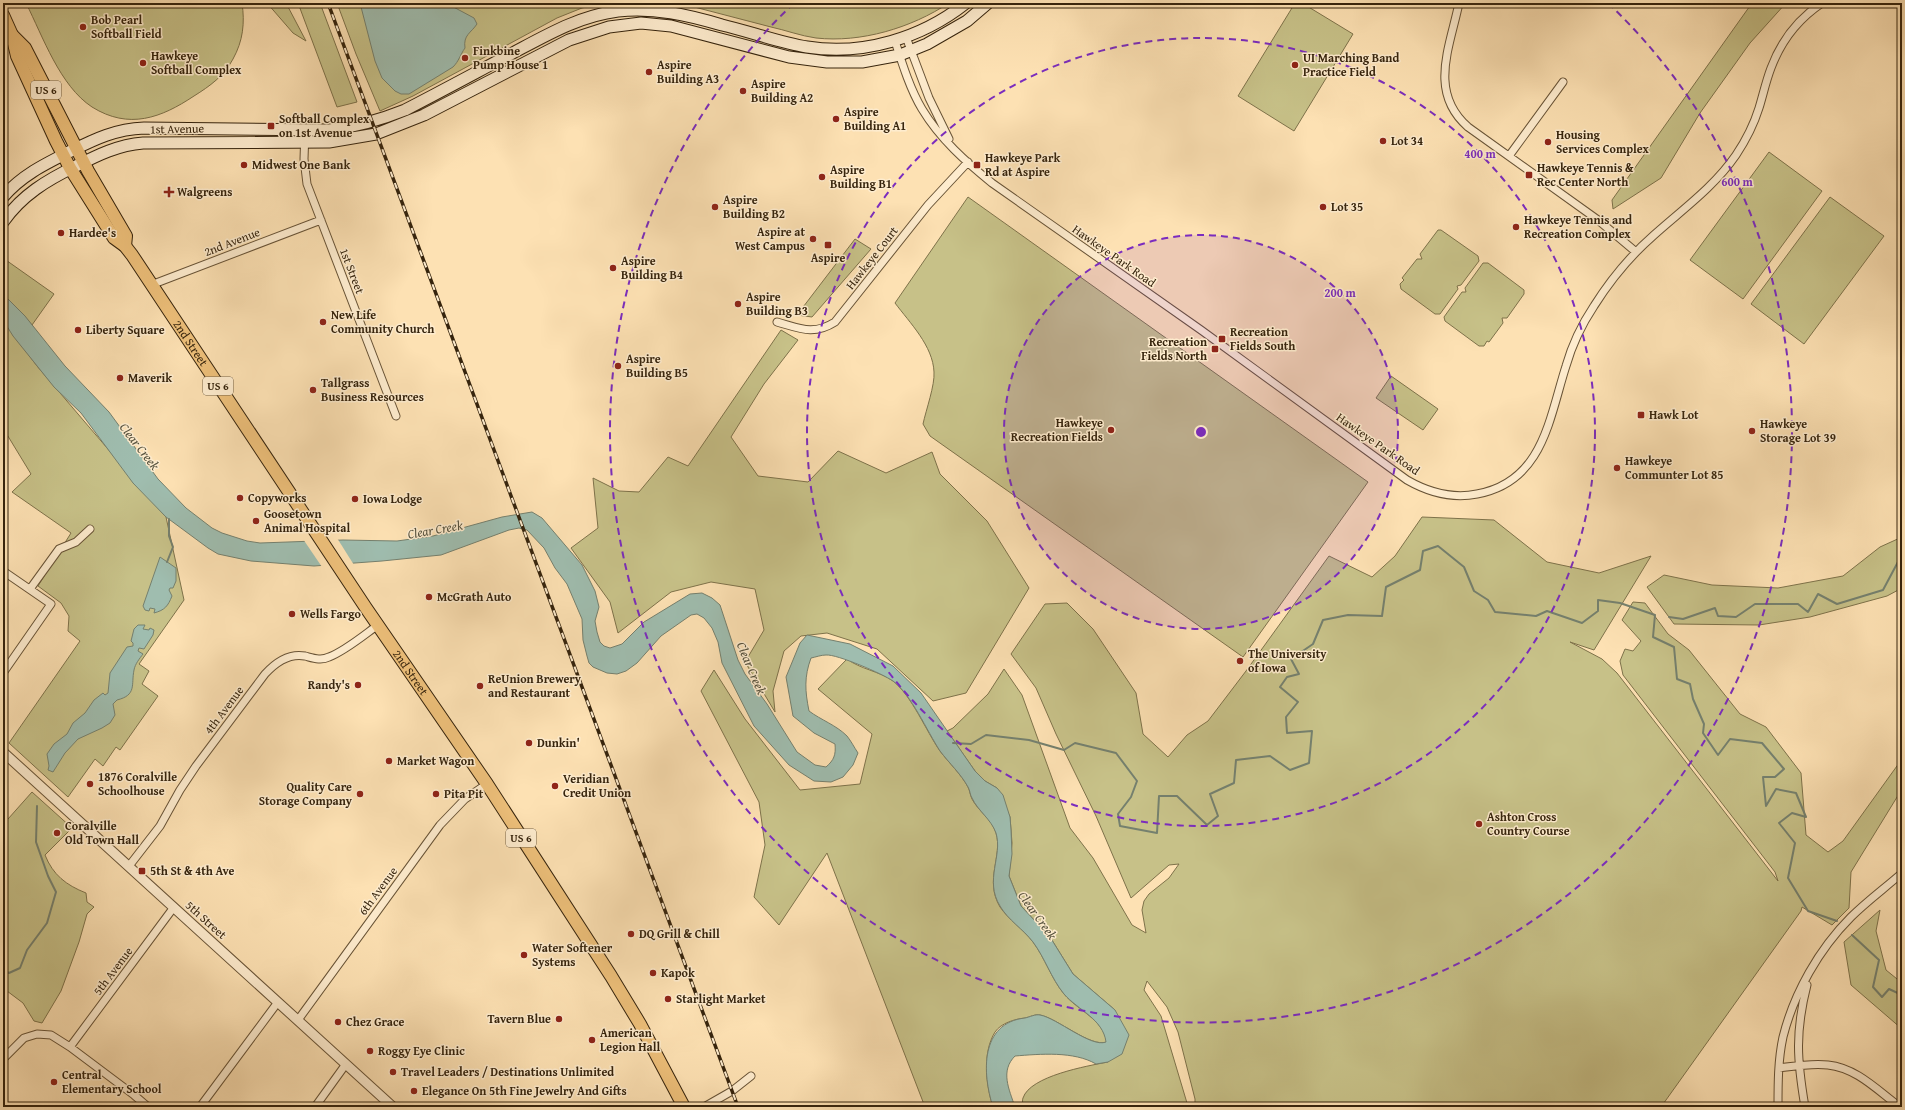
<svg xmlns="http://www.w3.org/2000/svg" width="1905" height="1110" font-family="'Gentium Book Plus',serif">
	<rect width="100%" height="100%" fill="#fde1b3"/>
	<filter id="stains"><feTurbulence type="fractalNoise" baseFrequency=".005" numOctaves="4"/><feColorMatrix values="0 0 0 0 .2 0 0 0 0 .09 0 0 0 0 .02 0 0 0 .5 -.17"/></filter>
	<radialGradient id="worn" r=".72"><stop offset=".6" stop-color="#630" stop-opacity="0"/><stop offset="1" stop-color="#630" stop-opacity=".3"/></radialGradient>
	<path fill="#c7c188" stroke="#7e724a" d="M26,3H242C245,23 243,41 233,59C224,76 210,86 194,96C161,118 129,130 92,107C60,86 43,37 26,3Z
		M267,3H286L306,41L293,33Z
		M298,3H320L357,102L337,107Z
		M337,3H605L582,8L557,18L413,96L380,111L356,54Z
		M679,3H949C911,28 861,43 816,38C801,36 785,30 771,27C740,19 710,11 679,3Z
		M1295,3H1302L1353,34L1294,131L1238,96Z
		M1752,3H1786L1750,43L1700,113L1661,178L1613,209L1612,200Z
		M1769,152L1822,191L1743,299L1690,260Z
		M968,197L1368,482L1243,657L930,436L923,424C926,410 935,385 934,372C933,346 910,323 895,303Z
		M1830,197L1884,236L1804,344L1751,304Z
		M1438,230H1441L1478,256L1479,261L1461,285L1457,286L1458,289L1440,314H1435L1401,289L1400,284L1404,280L1402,278L1417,259H1422L1420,254Z
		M855,239L871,249L812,317L797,315Z
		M3,258L54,294L32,325L3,294Z
		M1483,263H1488L1524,290V294L1507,318H1502L1503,323L1489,342L1487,341L1484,346H1479L1445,321L1444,317L1462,292H1466L1465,288Z
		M3,320L37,366L166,517L184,600L139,664L149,671L142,684L158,696L120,750L116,747L103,766L95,759L68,797L9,743L80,641L68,631L69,616L61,603L38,586L71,533L12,492L31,474L3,428Z
		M781,330L798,340L764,384L731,437L758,476L808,482L838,451L886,473L932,452L940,474L987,521L1029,588L966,693L933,701L877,649L827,633L801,636L784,651L773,691L775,712L745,662L764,630L755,589L711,582L671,592L618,633L610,602L571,548L598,528L593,478L619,491L639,492L668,457L688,466Z
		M1391,376L1438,409L1423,430L1376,398Z
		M1422,517L1494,520L1547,562L1599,573L1651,556L1594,650L1570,642L1602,659L1617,673L1778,881L1775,872L1623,675L1620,661L1625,649L1633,651L1641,641L1622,620L1633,602L1645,603L1668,634L1689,650L1740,714L1766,727L1801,773L1806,835L1828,852L1843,841L1902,759V789L1851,872L1849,908L1832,925L1802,907L1801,911L1661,1107H1195V1099L1178,1032L1167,1007L1147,981L1144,990L1161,1016L1187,1103L1186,1107H1022C1023,1104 1022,1100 1023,1098C1030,1076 1087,1066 1108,1062L1115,1010L1073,974L1050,937L1021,906L1009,876L1012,843L1010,817L1006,808L997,788L985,781L975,771L947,731L953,728L988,694L1004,669L1022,695L1070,828L1093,858L1132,925L1146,933L1142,910L1144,901L1149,894L1169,878L1179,864L1169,865L1131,898L1096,816L1056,734L1036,688L1011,654L1045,604L1067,603L1093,629L1136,693L1143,734L1168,757L1187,735L1208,721L1246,671L1329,556L1372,577L1395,556Z
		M1902,537V588L1887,596L1810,617L1759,625L1674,624L1647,587L1664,575L1712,585L1778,588L1843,576L1880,547Z
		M847,659C860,669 879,671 893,681C912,696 926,731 940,751C949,763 961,774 968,787C970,791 970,795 972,799C978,811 992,819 996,833C1003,856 984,880 1000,907C1009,920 1023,929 1033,942C1045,958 1051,978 1064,994C1078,1011 1103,1019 1107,1042C1091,1048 1057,1018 1040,1015C1035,1014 1030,1017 1025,1018C1015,1019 1001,1023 995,1032C982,1053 986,1085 993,1107H925L827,853L779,925L754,897L765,845L759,802L701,691L714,670L745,719L800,790L860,784L872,734L818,689Z
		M32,792L72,828L45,855C53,875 66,885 86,893L87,902L94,907L87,914L79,942L61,991L42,1023L34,1021L23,1003L3,988V818L8,819Z
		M1880,910L1876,931L1886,970L1902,983V1029L1851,985L1844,942Z"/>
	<path fill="#9fbdaf" stroke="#75806e" d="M360,3H446L474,18L477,24C471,33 463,35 465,48C460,55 459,61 453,67L409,94H401L395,91L382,78L375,61Z
		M3,294L25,316L65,366L109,412L158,479L186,508L212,528L222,533L247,541L260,543L343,540L397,541L433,536L502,517L532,512L542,518L582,565L595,591L599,607L595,621L597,632L600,642L604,646L610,648L622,644L644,622L690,594L702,593L712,598L720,605L738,660L745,674L767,704L797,752L815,765L826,767C834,760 836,755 835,744L814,733L793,716L786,677L800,643L807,635L850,644L893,666L921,693L975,771L985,781L997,788L1003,795L1010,817L1011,830L1012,854L1009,876L1021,906L1050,937L1073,974L1115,1010L1129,1035L1122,1054L1108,1062L1096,1064C1074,1051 1040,1054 1015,1056C1000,1071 1009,1089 1015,1107H993C982,1073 980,1023 1025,1018C1030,1017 1035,1014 1040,1015C1057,1018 1091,1048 1106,1042C1103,1019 1078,1010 1064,994C1051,978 1045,958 1033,942C1023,929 1008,920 1000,906C984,880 1003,856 996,833C991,819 978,811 972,798C970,795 970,790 968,787C961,774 949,763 940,751C927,731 911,694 893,681C883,674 837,654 826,655C821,655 816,657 811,658C804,677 805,691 809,711C821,720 836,725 847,736C851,741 854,747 858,753L853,765L843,777L831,782L814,781L789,765L754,726L722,663L718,642L712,628L704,618L697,614L691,615L661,636L637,663L626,671L617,674L607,673L593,667L589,663L587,656L583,640L582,619L567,584L555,568L544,548L527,530L519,528L509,530L441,555L382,561L314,566L251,561L218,554L208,548L166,517L133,483L81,413L54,387L13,336L3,320Z
		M160,557L176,568V581L173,588H170L169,590L172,596C168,606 165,610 154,613L155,609L150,608L149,611L145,610L143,606Z
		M138,625H145L143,629L149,630L150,628L154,630L153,635L144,649L139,648L138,651L143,654C140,658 135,664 134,670C131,685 137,695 117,700L113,704L115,715L110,723L102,728L78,739L65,753L53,772L48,770L49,766L47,754L54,744L67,734L73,723L85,713L94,700L103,693L105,695L108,693L110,673L127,647L133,646V643L131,641L134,629Z"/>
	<path fill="#fde1b3" d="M337,538L354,565L322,567L303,539Z"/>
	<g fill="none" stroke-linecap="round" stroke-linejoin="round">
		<path stroke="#75806e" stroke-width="2" d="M167,562L173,547L169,536V519
			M1669,617L1683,619L1715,608L1718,616L1736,617L1755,604H1798L1808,612L1818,594L1837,604L1883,590L1899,560L1902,561
			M953,743L971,744L986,735L1029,740L1064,750L1075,743L1116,753L1137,781L1131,797L1118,814L1120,826L1157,833L1159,796H1177L1207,825L1218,816L1210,794L1234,783L1236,760L1270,756L1290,770L1309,763L1312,731L1287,733L1286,717L1298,702L1280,687L1287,677L1299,674L1291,659L1313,644L1323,620L1348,615L1382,616L1386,587L1420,570L1423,551L1438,546L1464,567L1474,591L1488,600L1495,612L1536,616L1547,611L1582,623L1598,611V600L1620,603L1655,615L1653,637L1674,647L1677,679L1690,684L1693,699L1704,724L1703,733L1718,755L1730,739L1762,743L1784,769L1775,777H1763L1766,806L1776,789L1796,793L1806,817L1792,813L1779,823L1795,843L1788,878L1808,911L1837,921
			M1852,935L1879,960L1873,987L1882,997L1889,989L1902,995
			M3,970L9,973L20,968L27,950L47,923L56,892L48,876L36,842L37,806"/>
		<defs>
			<path id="minor" d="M1459,3C1450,47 1428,92 1468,127L1598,220L1636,252
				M906,37L929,98L949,139
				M895,41C902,63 910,89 922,109C940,139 966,162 992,183L1201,330L1407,480C1428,492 1452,499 1477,494C1543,482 1549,419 1566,366C1572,345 1582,324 1594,306C1611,279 1630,256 1654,235C1683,209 1714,187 1736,155C1746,140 1754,124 1759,108C1763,95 1766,81 1771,68C1781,41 1798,19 1822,3
				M305,130L304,159L307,184L396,416
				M1509,156L1563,82
				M151,285L321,220
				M777,322C799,328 813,336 835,322L928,205L968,162
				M3,571L51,604L3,673
				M30,589L59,549L76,542L90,529
				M129,866L160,826L180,790L196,766L265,674C275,663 289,653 305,656C313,658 321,661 329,657C345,651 364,635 378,625
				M298,1020L440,825L465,799L487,784
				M70,1047L174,907
				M3,1059L24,1038L37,1034L51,1035L70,1047L134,1095L148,1107
				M1779,1068C1795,1066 1812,1063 1828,1065C1857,1068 1878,1091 1900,1107
				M200,1107L278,1002
				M315,1107L346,1064
				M704,1107L732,1091L751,1076
				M1778,1107C1778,1084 1778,1060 1783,1037C1794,993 1819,949 1851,917C1867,901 1885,888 1902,873
				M1805,1107C1797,1060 1795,1032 1807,985"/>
			<path id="tertiary" d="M3,752L393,1107"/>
			<path id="secondary" d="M3,197C22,175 45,164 71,151C95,139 116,129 144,128L329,130C356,127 380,120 405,110C440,92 475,73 509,55C545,36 578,16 618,11C654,7 688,15 722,25C751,32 779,42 807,47C863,56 922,38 966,3
				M3,222C22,195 47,180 76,166C98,155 118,145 143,143L329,142L376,134L424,115L569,40L609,27L641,23L671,26L789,57L827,62H862L900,55L927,44L967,21L988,3"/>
			<g id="primary">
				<path id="s1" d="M3,15L12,35L17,56L56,141L70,168L114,238L125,246L132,255L366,608L487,784L611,976L640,1024L684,1107"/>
				<path d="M12,35L25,48L88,171L126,236L125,246"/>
			</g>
		</defs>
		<use href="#minor" stroke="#685336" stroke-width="9"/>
		<use href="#tertiary" stroke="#685336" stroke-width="11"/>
		<use href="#secondary" stroke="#36240d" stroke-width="13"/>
		<use href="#primary" stroke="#36240d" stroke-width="14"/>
		<use href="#minor" stroke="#feecce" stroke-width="7"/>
		<use href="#tertiary" stroke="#feecce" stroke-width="9"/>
		<use href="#secondary" stroke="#feecce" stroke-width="11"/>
		<use href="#primary" stroke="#eec07a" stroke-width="12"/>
		<defs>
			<path id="rail" d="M328,3L738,1107"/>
		</defs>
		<use href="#rail" stroke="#36240d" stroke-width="3.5"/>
		<use href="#rail" stroke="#feecce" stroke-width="2" stroke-dasharray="6" stroke-linecap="butt"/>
	</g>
	<circle cx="1201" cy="432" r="197" fill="#7b2cbf" fill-opacity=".12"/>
	<g fill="none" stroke="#7b2cbf" stroke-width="2" stroke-dasharray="7 5">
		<circle cx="1201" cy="432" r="197"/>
		<circle cx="1201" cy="432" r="394"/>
		<path d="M1608 3A591 591 0 1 1 794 3"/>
	</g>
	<g fill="#8f2418" stroke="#feecce" stroke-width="1.5">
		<circle cx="83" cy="27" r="4"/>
		<circle cx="465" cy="58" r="4"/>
		<circle cx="143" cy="63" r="4"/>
		<circle cx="1295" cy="65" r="4"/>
		<circle cx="649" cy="72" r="4"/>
		<circle cx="743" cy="91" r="4"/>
		<circle cx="836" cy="119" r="4"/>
		<rect x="267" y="122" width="8" height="8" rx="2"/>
		<circle cx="1383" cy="141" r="4"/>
		<circle cx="1548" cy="142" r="4"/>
		<circle cx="244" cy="165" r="4"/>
		<rect x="973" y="161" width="8" height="8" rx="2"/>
		<rect x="1525" y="171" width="8" height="8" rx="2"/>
		<circle cx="822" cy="177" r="4"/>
		<path d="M167 186h4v4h4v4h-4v4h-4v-4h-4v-4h4z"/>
		<circle cx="715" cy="207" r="4"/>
		<circle cx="1323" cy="207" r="4"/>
		<circle cx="1516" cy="227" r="4"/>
		<circle cx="61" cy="233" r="4"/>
		<circle cx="813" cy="239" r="4"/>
		<rect x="824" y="241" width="8" height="8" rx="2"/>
		<circle cx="613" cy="268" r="4"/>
		<circle cx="738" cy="304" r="4"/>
		<circle cx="323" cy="322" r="4"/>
		<circle cx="78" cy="330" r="4"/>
		<rect x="1218" y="335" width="8" height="8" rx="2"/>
		<rect x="1211" y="345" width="8" height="8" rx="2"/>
		<circle cx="618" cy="366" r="4"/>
		<circle cx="120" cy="378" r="4"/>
		<circle cx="313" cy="390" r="4"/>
		<rect x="1637" y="411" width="8" height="8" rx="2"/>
		<circle cx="1111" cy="430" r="4"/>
		<circle cx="1752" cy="431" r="4"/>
		<circle cx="1617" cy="468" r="4"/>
		<circle cx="240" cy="498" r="4"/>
		<circle cx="355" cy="499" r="4"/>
		<circle cx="256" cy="521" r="4"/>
		<circle cx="429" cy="597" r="4"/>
		<circle cx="292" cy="614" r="4"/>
		<circle cx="1240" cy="661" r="4"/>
		<circle cx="358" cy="685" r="4"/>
		<circle cx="480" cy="686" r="4"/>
		<circle cx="529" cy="743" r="4"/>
		<circle cx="389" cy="761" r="4"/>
		<circle cx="90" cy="784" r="4"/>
		<circle cx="555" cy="786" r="4"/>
		<circle cx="360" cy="794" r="4"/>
		<circle cx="436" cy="794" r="4"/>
		<circle cx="1479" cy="824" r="4"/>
		<circle cx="57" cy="833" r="4"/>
		<rect x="138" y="867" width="8" height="8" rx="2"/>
		<circle cx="631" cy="934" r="4"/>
		<circle cx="524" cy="955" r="4"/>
		<circle cx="653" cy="973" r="4"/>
		<circle cx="668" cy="999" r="4"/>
		<circle cx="559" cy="1019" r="4"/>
		<circle cx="338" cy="1022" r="4"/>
		<circle cx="592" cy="1040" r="4"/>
		<circle cx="370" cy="1051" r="4"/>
		<circle cx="393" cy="1072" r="4"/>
		<circle cx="54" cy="1082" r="4"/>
		<circle cx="414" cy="1091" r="4"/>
	</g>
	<g text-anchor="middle" stroke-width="3" stroke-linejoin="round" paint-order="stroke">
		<g fill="#feecce" stroke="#726047" stroke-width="1">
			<rect x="31" y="81" width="30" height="18" rx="3"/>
			<rect x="203" y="377" width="30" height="18" rx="3"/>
			<rect x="506" y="829" width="30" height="18" rx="3"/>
		</g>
		<g font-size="11" font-weight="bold" fill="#36240d">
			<text x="46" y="94">US 6</text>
			<text x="218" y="390">US 6</text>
			<text x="521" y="842">US 6</text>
		</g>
		<g font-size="12" font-weight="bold" fill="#36240d" stroke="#feecce" text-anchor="start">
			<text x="91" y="24">Bob Pearl<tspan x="91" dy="14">Softball Field</tspan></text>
			<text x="473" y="55">Finkbine<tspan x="473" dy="14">Pump House 1</tspan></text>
			<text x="151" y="60">Hawkeye<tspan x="151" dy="14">Softball Complex</tspan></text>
			<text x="1303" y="62">UI Marching Band<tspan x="1303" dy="14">Practice Field</tspan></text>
			<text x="657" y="69">Aspire<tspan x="657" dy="14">Building A3</tspan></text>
			<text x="751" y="88">Aspire<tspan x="751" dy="14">Building A2</tspan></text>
			<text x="844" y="116">Aspire<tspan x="844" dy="14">Building A1</tspan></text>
			<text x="279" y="123">Softball Complex<tspan x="279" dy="14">on 1st Avenue</tspan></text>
			<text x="1556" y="139">Housing<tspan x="1556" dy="14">Services Complex</tspan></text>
			<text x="1391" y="145">Lot 34</text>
			<text x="985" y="162">Hawkeye Park<tspan x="985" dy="14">Rd at Aspire</tspan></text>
			<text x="252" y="169">Midwest One Bank</text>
			<text x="1537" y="172">Hawkeye Tennis &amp;<tspan x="1537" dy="14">Rec Center North</tspan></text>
			<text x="830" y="174">Aspire<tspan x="830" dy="14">Building B1</tspan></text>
			<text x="177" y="196">Walgreens</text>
			<text x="723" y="204">Aspire<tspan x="723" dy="14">Building B2</tspan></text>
			<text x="1331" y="211">Lot 35</text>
			<text x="1524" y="224">Hawkeye Tennis and<tspan x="1524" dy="14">Recreation Complex</tspan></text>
			<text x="805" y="236" text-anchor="end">Aspire at<tspan x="805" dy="14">West Campus</tspan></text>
			<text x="69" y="237">Hardee's</text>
			<text x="828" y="262" text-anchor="middle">Aspire</text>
			<text x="621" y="265">Aspire<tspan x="621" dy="14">Building B4</tspan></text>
			<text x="746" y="301">Aspire<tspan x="746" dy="14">Building B3</tspan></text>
			<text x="331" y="319">New Life<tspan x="331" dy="14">Community Church</tspan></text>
			<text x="86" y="334">Liberty Square</text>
			<text x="1230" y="336">Recreation<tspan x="1230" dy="14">Fields South</tspan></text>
			<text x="1207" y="346" text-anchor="end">Recreation<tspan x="1207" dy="14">Fields North</tspan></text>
			<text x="626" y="363">Aspire<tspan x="626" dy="14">Building B5</tspan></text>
			<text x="128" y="382">Maverik</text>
			<text x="321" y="387">Tallgrass<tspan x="321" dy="14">Business Resources</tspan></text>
			<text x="1649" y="419">Hawk Lot</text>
			<text x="1103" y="427" text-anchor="end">Hawkeye<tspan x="1103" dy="14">Recreation Fields</tspan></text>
			<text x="1760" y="428">Hawkeye<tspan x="1760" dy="14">Storage Lot 39</tspan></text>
			<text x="1625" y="465">Hawkeye<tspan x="1625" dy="14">Communter Lot 85</tspan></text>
			<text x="248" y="502">Copyworks</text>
			<text x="363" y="503">Iowa Lodge</text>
			<text x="264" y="518">Goosetown<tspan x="264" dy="14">Animal Hospital</tspan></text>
			<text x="437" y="601">McGrath Auto</text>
			<text x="300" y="618">Wells Fargo</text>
			<text x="1248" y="658">The University<tspan x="1248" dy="14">of Iowa</tspan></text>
			<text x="488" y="683">ReUnion Brewery<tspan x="488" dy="14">and Restaurant</tspan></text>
			<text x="350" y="689" text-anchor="end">Randy's</text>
			<text x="537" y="747">Dunkin'</text>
			<text x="397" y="765">Market Wagon</text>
			<text x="98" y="781">1876 Coralville<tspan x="98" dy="14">Schoolhouse</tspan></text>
			<text x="563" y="783">Veridian<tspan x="563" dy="14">Credit Union</tspan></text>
			<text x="352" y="791" text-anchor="end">Quality Care<tspan x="352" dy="14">Storage Company</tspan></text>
			<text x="444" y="798">Pita Pit</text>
			<text x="1487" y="821">Ashton Cross<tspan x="1487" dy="14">Country Course</tspan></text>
			<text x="65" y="830">Coralville<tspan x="65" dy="14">Old Town Hall</tspan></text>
			<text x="150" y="875">5th St &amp; 4th Ave</text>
			<text x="639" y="938">DQ Grill &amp; Chill</text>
			<text x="532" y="952">Water Softener<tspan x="532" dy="14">Systems</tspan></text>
			<text x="661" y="977">Kapok</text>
			<text x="676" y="1003">Starlight Market</text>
			<text x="551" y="1023" text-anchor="end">Tavern Blue</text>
			<text x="346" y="1026">Chez Grace</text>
			<text x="600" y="1037">American<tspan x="600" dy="14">Legion Hall</tspan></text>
			<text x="378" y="1055">Roggy Eye Clinic</text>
			<text x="401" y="1076">Travel Leaders / Destinations Unlimited</text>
			<text x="62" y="1079">Central<tspan x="62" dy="14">Elementary School</tspan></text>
			<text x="422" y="1095">Elegance On 5th Fine Jewelry And Gifts</text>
		</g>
		<g font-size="12" fill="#36240d" stroke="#feecce">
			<text transform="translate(177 129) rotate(-1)" y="4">1st Avenue</text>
			<text transform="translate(232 242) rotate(-21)" y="4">2nd Avenue</text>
			<text transform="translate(1114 256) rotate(35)" y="4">Hawkeye Park Road</text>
			<text transform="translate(872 258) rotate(-52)" y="4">Hawkeye Court</text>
			<text transform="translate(352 271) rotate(69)" y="4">1st Street</text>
			<text dy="4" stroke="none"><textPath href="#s1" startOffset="381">2nd Street</textPath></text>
			<text transform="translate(1378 444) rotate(35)" y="4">Hawkeye Park Road</text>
			<text dy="4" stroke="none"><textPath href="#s1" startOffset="777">2nd Street</textPath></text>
			<text transform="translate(224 710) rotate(-53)" y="4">4th Avenue</text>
			<text transform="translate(378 891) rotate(-54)" y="4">6th Avenue</text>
			<text transform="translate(206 920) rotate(42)" y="4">5th Street</text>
			<text transform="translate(113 971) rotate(-53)" y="4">5th Avenue</text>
		</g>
		<g font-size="13" font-style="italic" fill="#56523e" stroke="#feecce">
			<text transform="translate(140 446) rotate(52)" y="5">Clear Creek</text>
			<text transform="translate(435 529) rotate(-10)" y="5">Clear Creek</text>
			<text transform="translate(752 668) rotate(67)" y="5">Clear Creek</text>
			<text transform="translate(1038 915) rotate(54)" y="5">Clear Creek</text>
		</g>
	</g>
	<circle cx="1201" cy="432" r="6" fill="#7b2cbf" stroke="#feecce" stroke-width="2"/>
	<g font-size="12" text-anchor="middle" font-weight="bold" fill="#7b2cbf" stroke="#feecce" stroke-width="3" stroke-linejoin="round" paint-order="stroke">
		<text x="1480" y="158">400 m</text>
		<text x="1737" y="186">600 m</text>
		<text x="1340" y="297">200 m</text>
	</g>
	<rect width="1905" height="1110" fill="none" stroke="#fde1b3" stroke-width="16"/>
	<rect x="4" y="4" width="1897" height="1102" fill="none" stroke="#36240d" stroke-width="2"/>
	<rect x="8" y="8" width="1889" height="1094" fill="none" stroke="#36240d"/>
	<rect width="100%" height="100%" filter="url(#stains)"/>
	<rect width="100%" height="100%" fill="url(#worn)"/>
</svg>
